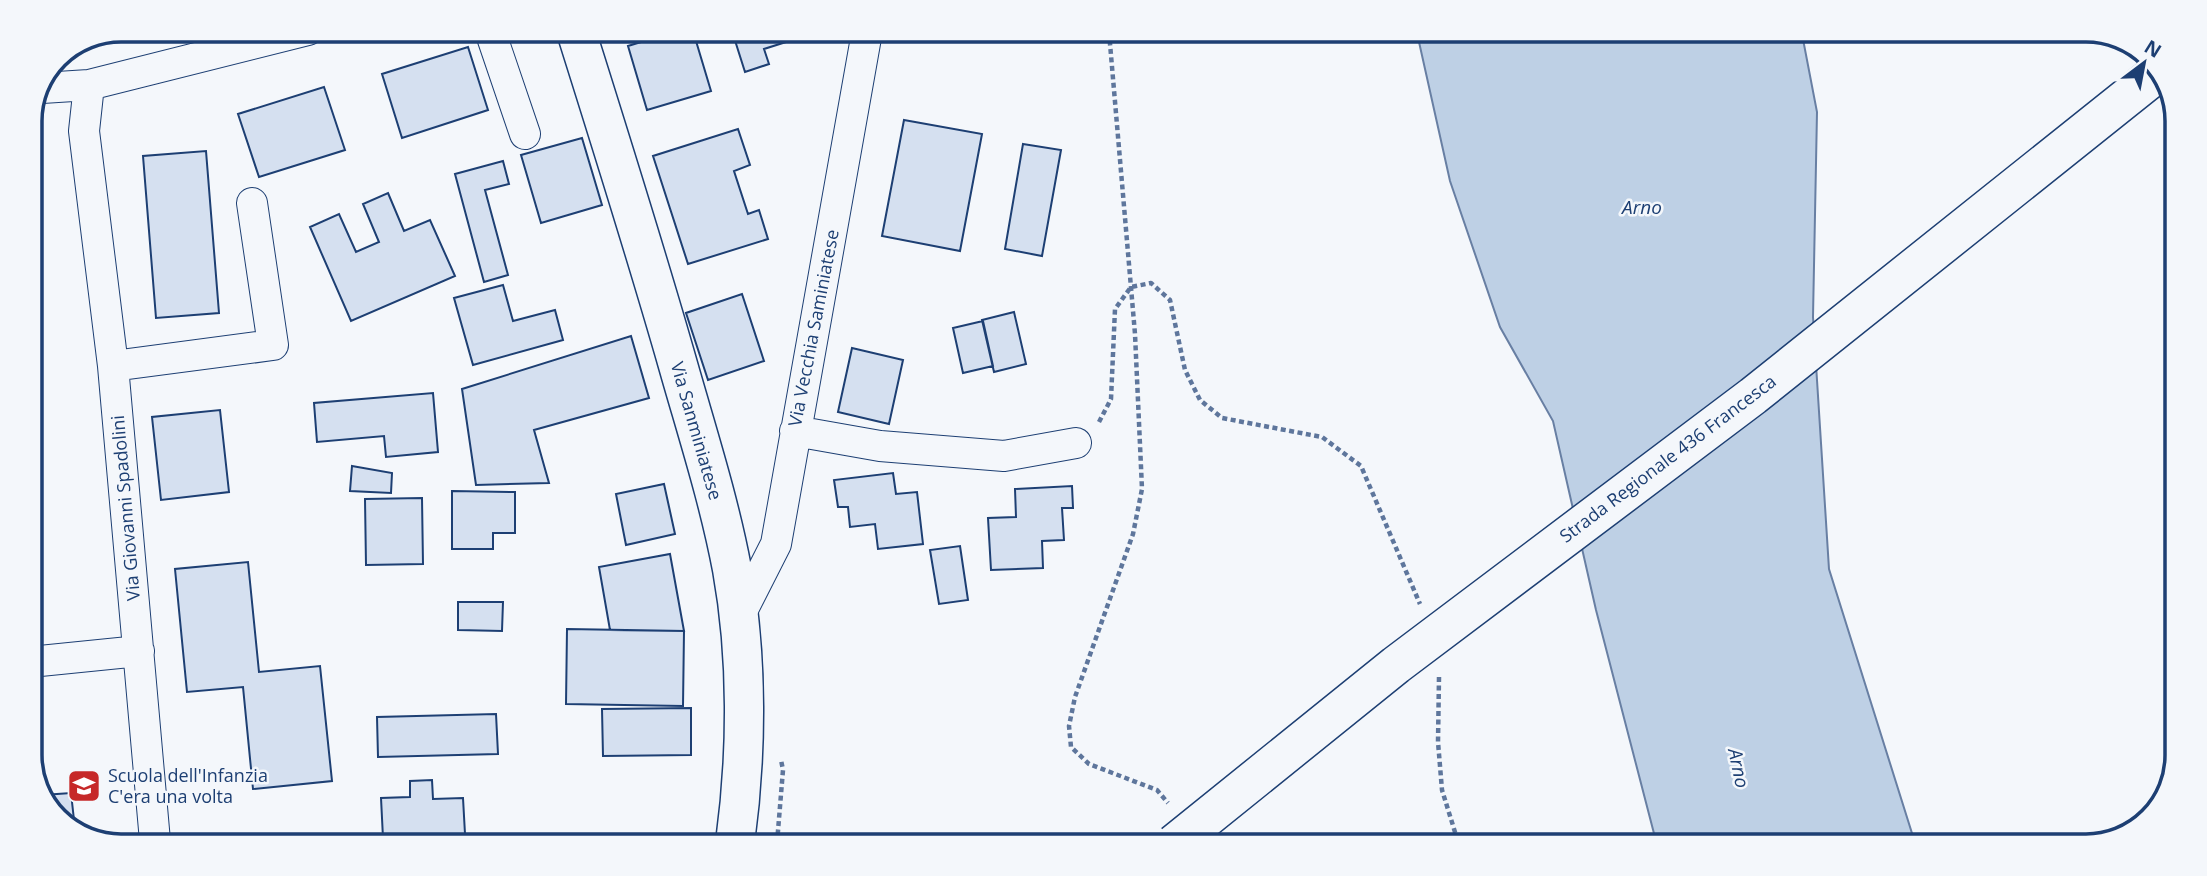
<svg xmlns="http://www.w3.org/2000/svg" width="2207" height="876" font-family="'Open Sans',sans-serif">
	<rect width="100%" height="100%" fill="#f4f7fb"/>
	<path fill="#bed0e5" stroke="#687fa3" stroke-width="2" d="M1417,33L1802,34L1817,112L1813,317L1829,569L1916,846L1657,845L1596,610L1553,421L1500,327L1450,181Z"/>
	<path fill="#d5e0f0" stroke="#1d3f73" stroke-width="2" d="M677,31H693L711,91L647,110L628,46Z
		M732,31H783L786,42L764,49L769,64L745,72Z
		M468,47L488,110L402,138L382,74Z
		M324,87L345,150L259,177L238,114Z
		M904,120L982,134L960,251L882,236Z
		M738,129L750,165L734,171L748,214L759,210L768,239L688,264L653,156Z
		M582,138L602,205L541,223L521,155Z
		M1023,144L1061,150L1042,256L1005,249Z
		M206,151L219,313L156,318L143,156Z
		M503,161L509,184L485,190L508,275L484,282L455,174Z
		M388,193L404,231L430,220L455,276L351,321L310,227L339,214L356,252L379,242L363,204Z
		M503,285L513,321L555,310L563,340L473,365L454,298Z
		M742,294L764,361L708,380L686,313Z
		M1014,312L1026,364L994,372L982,320Z
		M983,321L993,366L963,373L953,328Z
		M631,336L649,398L534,430L549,483L476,485L462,389Z
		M852,348L903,360L889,424L838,412Z
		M433,393L438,452L386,457L384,436L317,442L314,403Z
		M220,410L229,492L161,500L152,417Z
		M352,466L392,473L391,493L350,491Z
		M893,473L896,494L917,492L923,544L878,549L875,524L850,527L848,507H838L834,480Z
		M664,484L675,534L626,545L616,494Z
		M1072,486L1073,508H1062L1064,540L1042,541L1043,568L991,570L988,518L1016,517L1015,489Z
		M452,491L515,492V533H493V549H452Z
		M422,498L423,564L366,565L365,499Z
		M960,546L968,600L939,604L930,550Z
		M670,554L684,631L610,630L599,567Z
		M248,562L259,672L320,666L332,781L253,789L243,687L187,692L175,569Z
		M458,602H503L502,631L458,630Z
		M567,629L684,631L683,706L566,704Z
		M691,708V755L603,756L602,709Z
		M496,714L498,754L378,757L377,717Z
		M432,780L433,799L463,798L465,834L383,838L381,798L410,797V781Z
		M71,793L75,829L48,810L43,795Z"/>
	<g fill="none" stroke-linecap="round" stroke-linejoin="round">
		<defs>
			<path id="minor" d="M490,31L525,134
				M42,88L89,85
				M113,366L273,345L252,203
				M795,431L880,446L1004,456L1076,443
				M739,617L776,544L867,32
				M30,662L139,651
				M155,841L113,366L84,131L89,85L308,30"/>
			<path id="tertiary" d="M576,31C611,142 646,253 678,365C697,432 719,500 732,569C748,657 747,755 735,843"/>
		</defs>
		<use href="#minor" stroke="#1d3f73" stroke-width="32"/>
		<use href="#tertiary" stroke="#1d3f73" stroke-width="41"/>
		<path stroke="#5e769c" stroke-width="4.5" stroke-dasharray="5 3.5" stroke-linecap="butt" d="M1109,32L1135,334L1142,489L1133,534L1075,697L1069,726L1071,747L1089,764L1157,790L1168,803
			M1099,422L1111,399L1115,309L1131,287L1151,283L1170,300L1185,370L1200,400L1222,418L1322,437L1361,466L1420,604
			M1439,677L1438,742L1442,790L1459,845
			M777,843L783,770L781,760"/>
		<use href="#minor" stroke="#f4f7fb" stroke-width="30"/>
		<use href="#tertiary" stroke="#f4f7fb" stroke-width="38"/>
		<defs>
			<path id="primary-bridge" d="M1174,844L1396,665L1753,396L2160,71"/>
		</defs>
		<use href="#primary-bridge" stroke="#1d3f73" stroke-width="41" stroke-linecap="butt"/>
		<use href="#primary-bridge" stroke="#f4f7fb" stroke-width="38"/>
	</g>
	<defs>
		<symbol id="school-square" viewBox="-11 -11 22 22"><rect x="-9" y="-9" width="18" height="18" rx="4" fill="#c62828" stroke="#f4f7fb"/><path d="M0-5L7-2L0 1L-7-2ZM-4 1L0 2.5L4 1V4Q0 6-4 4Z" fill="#fff"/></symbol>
	</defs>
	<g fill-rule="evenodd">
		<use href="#school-square" x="65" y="767" width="38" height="38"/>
	</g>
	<g text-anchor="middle" stroke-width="5" stroke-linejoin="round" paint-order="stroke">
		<g font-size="18" fill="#1d3f73" stroke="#f4f7fb">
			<text transform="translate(814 328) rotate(-79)" y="6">Via Vecchia Saminiatese</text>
			<text transform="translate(696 431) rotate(74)" y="6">Via Sanminiatese</text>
			<text transform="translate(1668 459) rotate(-37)" y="6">Strada Regionale 436 Francesca</text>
			<text transform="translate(126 508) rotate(-95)" y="6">Via Giovanni Spadolini</text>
		</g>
		<g font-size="18" fill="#1d3f73" stroke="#f4f7fb" text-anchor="start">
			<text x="108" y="782">Scuola dell'Infanzia<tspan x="108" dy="21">C'era una volta</tspan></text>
		</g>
		<g font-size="19" font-style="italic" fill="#1d3f73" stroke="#f4f7fb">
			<text x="1642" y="214">Arno</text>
			<text transform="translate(1739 768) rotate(78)" y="7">Arno</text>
		</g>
	</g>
	<path d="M0 0H2207V876H0ZM121 42H2086A79 79 0 0 1 2165 121V755A79 79 0 0 1 2086 834H121A79 79 0 0 1 42 755V121A79 79 0 0 1 121 42Z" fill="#f4f7fb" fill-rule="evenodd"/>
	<path fill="none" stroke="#1d3f73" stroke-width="3.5" d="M121 42H2086A79 79 0 0 1 2165 121V755A79 79 0 0 1 2086 834H121A79 79 0 0 1 42 755V121A79 79 0 0 1 121 42Z"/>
	<g transform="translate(2144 63) rotate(32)" stroke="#f4f7fb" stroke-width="5" paint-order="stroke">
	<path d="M0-5L12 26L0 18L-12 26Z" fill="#1d3f73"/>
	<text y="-10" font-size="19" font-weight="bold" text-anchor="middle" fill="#1d3f73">N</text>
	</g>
</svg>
